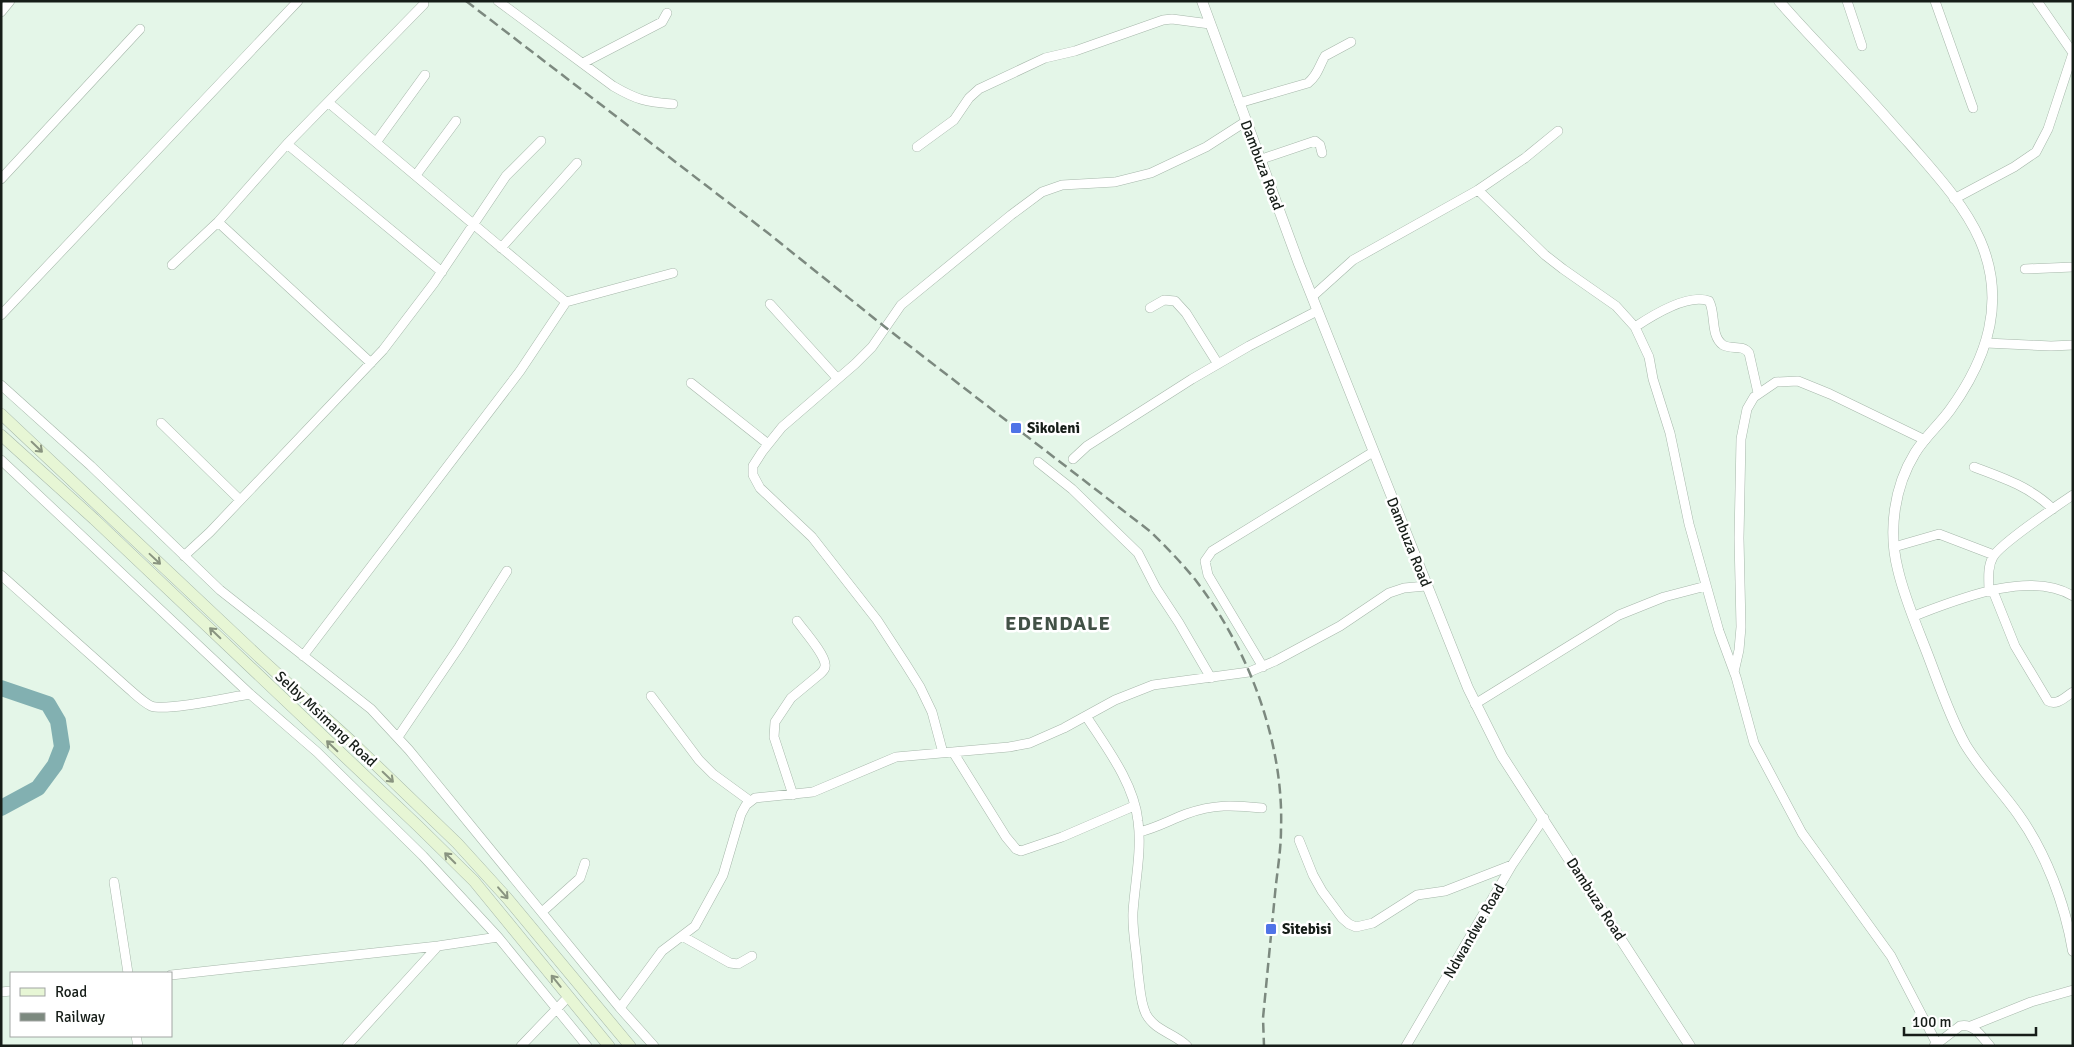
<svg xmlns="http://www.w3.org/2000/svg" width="2074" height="1047" font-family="Signika,sans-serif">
	<rect width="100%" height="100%" fill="#e4f6e8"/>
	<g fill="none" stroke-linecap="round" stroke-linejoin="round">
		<path stroke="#82b0b1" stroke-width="16" d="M1,688L48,704L58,721L62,747L55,765L38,788L1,808"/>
		<defs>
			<path id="minor" d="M498,1L613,86C637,100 646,102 673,104
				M1847,1L1862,46
				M1935,1L1973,108
				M1,12L10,1
				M583,63L662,22L667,13
				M329,103L566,302
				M1239,103L1308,83C1318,75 1319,66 1325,56L1351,42
				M377,141L425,75
				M287,144L442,272
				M917,147L954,120L969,98L979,89L1045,58L1075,51L1163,20L1172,19L1210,24
				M1259,160L1315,141L1320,145L1322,153
				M416,175L456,121
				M1,179L140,29
				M1478,190L1545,255L1563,269L1616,306L1635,327L1649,357L1653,379L1670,433L1689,524L1719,631L1736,677L1754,743L1802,833L1891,956L1938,1046
				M1954,199L2014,167L2036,152L2048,129L2073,53L2037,1
				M218,222L371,363
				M501,248L577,163
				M172,265L218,222L287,144L424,4
				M2025,269L2073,267
				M1313,296L1353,260L1478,190L1525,158L1558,131
				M770,304L837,378
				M1150,308L1164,300L1175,301L1186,313L1218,364
				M1,315L298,1
				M1635,327C1653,315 1688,293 1709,301C1716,313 1710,336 1723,345C1732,350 1742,344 1749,353L1758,393
				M1986,343L2051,346L2073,345
				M691,383L768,444
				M1,385L91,466L220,590L371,709L409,750L620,1008L654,1046
				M161,423L240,500
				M1073,459L1087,446L1192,379L1249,346L1317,311
				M1,460L250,694L317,752L423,856L498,937L587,1046
				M1038,462L1072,489L1138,553L1156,588L1179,623L1211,678
				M1974,467C2004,478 2030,487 2053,509
				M1894,547L1939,534L1994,555
				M184,556L210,532L383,350L434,283L506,176L541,141
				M1,575L129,689C136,695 143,702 151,706C166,712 231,697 250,694
				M1993,591L2015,646L2048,701C2057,706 2065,697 2073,692
				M1989,592C1989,581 1987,567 1993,557C1999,545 2058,505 2073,495
				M1914,616C1956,600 2030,569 2073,596
				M303,656L520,371L566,302L673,273
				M1263,667L1208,575L1205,561L1212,551L1373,452
				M1734,672L1739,650L1741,627L1739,538L1741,439L1747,409L1754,397L1776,382L1798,381L1830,394L1925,440
				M651,696L699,760L713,774L750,801
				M1475,704L1619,615L1664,597L1706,586
				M1086,716C1106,747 1134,783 1138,821C1142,851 1135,882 1133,912C1132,932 1137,953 1138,973C1140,986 1140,1002 1146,1014C1155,1031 1174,1033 1187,1046
				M398,737L459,647L507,571
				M953,752L1006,837L1016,849L1021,851L1062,837L1134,806
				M943,753L932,712L920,687L905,663L877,620L812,537L760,488L753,475V466L762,452L782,427L855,364L872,347L901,305L1011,215L1042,192L1062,185L1115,182L1151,173L1206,147L1245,122
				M793,795L774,737L775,722L791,698L820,674C823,671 826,669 825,664C824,653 804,631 797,621
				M1139,832C1156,828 1170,820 1186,814C1214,804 1233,805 1262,808
				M1299,840L1313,875L1322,891L1342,918L1349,924L1356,927L1373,923L1417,895L1445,891L1512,865
				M114,882L128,973
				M542,912L580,878L585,863
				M682,936L730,963L738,964L752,956
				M171,975L438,946L498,937
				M1,992L11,991
				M620,1008L662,951L695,926L723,875L741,814L746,805L755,798L813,792L896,757L1009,747L1030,743L1064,728L1115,700L1153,685L1249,672L1275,661L1340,626L1389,593L1404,588L1426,586
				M1971,1026L2031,1002L2073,990
				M136,1036L138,1046
				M347,1046L438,946
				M521,1046L569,996
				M1406,1046L1512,865L1544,818
				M1934,1046L1960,1026C1974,1023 1981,1036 1990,1046"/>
			<path id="tertiary" d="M1202,1L1299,264L1468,688L1502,756L1690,1046
				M1779,1C1803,29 1829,55 1854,82C1873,102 1891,123 1909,143C1935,173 1964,204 1980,240C2007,302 1987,359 1950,410C1939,425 1925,437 1915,453C1894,487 1888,531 1898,570C1905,600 1918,629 1929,658C1940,687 1950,717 1965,744C1980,769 2001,790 2018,814C2046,853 2065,904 2073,951"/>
			<path id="secondary" d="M1,414L258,656L351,741L457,843L507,898L630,1046
				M1,435L94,519L418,826L474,881L609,1046"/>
		</defs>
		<use href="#minor" stroke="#a6b7aa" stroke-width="10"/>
		<use href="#tertiary" stroke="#a6b7aa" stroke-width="11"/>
		<use href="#secondary" stroke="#a6b7aa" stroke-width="12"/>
		<use href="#minor" stroke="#fff" stroke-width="9"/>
		<use href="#tertiary" stroke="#fff" stroke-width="10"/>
		<use href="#secondary" stroke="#e7f6d5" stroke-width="11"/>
		<path stroke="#7c897f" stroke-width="2.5" stroke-dasharray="10 5" stroke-linecap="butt" d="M466,1L768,233L885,327L1151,532C1167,548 1183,564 1197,582C1249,650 1284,743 1281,829C1281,851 1277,872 1275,894C1271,935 1267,977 1263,1018L1264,1046"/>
	</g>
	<defs><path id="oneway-shaft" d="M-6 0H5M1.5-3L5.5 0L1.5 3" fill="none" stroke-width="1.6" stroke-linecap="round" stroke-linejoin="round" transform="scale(1.25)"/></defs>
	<g stroke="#899480">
		<use href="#oneway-shaft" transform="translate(37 447) rotate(44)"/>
		<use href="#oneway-shaft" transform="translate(155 559) rotate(43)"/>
		<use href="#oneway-shaft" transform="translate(215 633) rotate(-136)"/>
		<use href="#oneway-shaft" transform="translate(332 746) rotate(-136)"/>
		<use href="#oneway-shaft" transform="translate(388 777) rotate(44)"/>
		<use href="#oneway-shaft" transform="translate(450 858) rotate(-135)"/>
		<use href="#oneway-shaft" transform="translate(503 893) rotate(49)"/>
		<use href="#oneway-shaft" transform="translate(556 981) rotate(-129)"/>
	</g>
	<g fill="#4f73e7" stroke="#fff" stroke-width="2">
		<rect x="1010" y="422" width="12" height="12" rx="2.5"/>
		<rect x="1265" y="923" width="12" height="12" rx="2.5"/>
	</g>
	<g text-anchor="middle" stroke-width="5" stroke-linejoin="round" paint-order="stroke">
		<g font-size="15" fill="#161d18" stroke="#fff">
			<text transform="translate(1262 165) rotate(69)" y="5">Dambuza Road</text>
			<text transform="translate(1409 542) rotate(68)" y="5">Dambuza Road</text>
			<text transform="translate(326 719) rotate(43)" y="5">Selby Msimang Road</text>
			<text transform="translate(1596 899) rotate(57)" y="5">Dambuza Road</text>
			<text transform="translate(1474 931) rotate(-60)" y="5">Ndwandwe Road</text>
		</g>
		<g font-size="15" font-weight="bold" fill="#161d18" stroke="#fff" text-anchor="start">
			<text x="1027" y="433">Sikoleni</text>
			<text x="1282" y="934">Sitebisi</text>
		</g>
		<g font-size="20" font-weight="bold" letter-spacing="1" fill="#425146" stroke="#fff">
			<text x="1058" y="630">EDENDALE</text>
		</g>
	</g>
	<rect width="2074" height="1047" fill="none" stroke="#161d18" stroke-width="5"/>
	<rect x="10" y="972" width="162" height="65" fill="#ffffff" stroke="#a2a5a3"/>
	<rect x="20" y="988" width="25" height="8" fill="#e7f6d5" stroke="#a2a5a3"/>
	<text x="55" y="997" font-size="15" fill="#161d18">Road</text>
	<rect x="20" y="1013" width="25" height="8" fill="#7c897f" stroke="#a2a5a3"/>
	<text x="55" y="1022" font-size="15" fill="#161d18">Railway</text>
	<path d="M1904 1027v8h132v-8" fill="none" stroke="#161d18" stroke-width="2.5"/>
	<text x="1912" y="1027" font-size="15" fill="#161d18" stroke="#ffffff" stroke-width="4" paint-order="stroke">100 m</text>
</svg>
